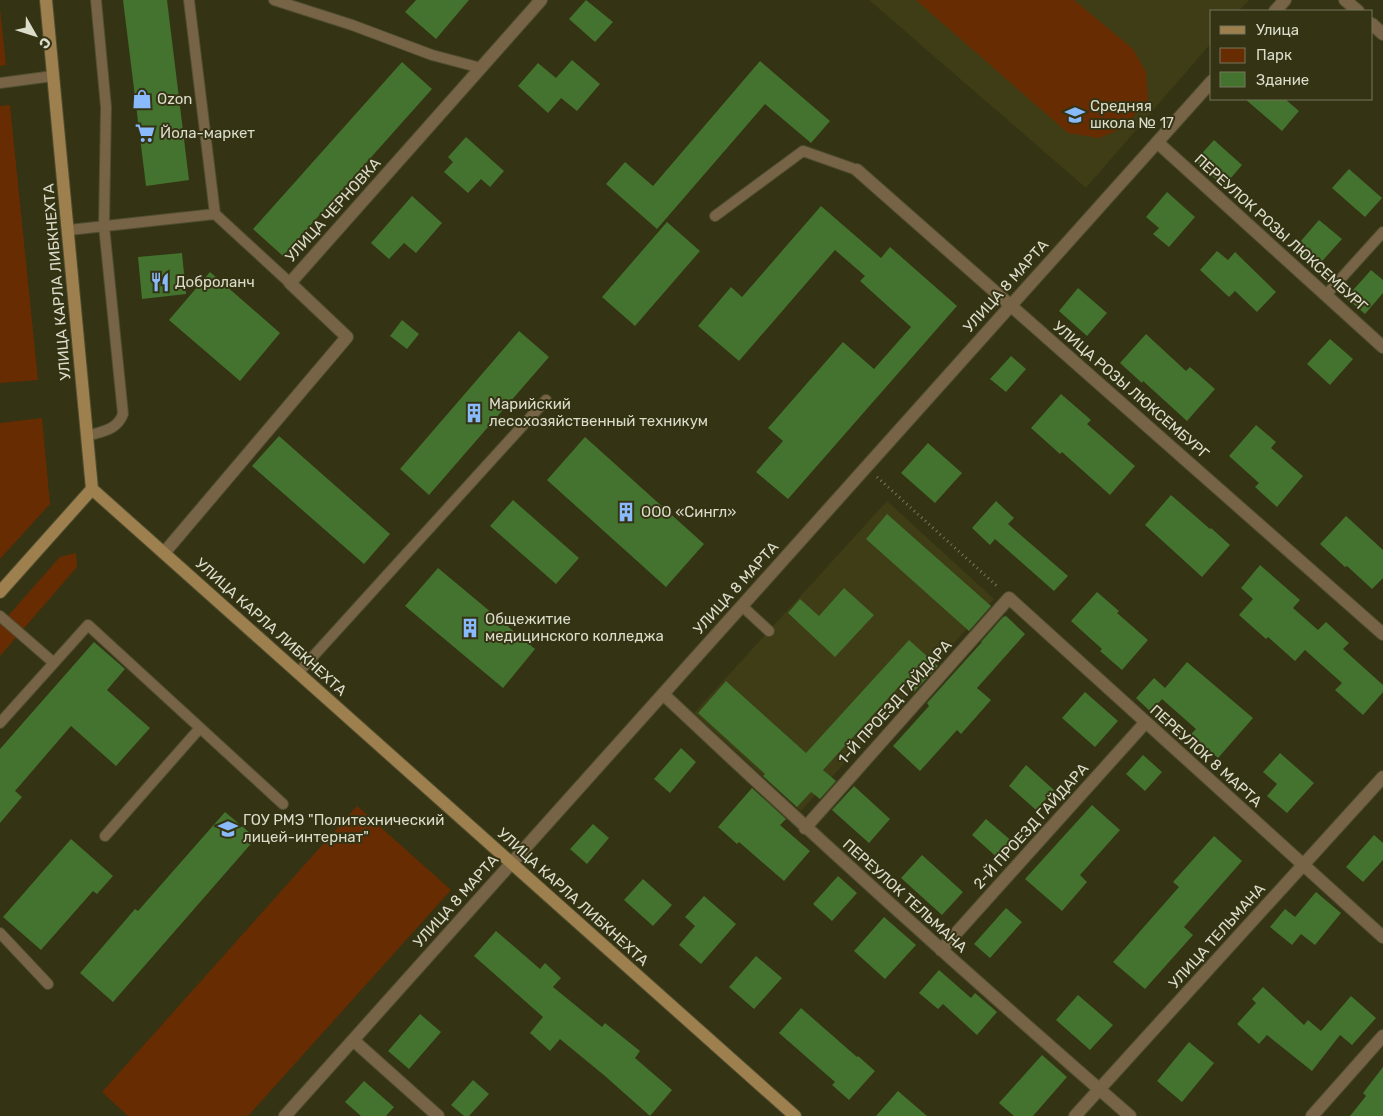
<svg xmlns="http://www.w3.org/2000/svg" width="1383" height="1116" font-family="Rubik,sans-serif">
	<rect width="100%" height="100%" fill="#343314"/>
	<path fill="#3e3d16" d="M869,0H1249L1239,11H1212V42L1086,188Z
		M887,501L994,599L801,811L694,713Z"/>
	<path fill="#682c02" d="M916,0H1074L1133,49L1146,72L1148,100L1123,128L1099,138L1068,133Z
		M0,8L6,65L0,66Z
		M10,105L38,380L0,383V106Z
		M42,418L50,504L0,559V423Z
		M76,553L77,567L0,656V625L60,557Z
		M357,806L451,890L248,1116H128L102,1092Z"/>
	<path fill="#43732e" d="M123,0H167L189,180L146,186Z
		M416,0H469L436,39L405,12Z
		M586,0L613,22L595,42L569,19Z
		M572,60L600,84L577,111L561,98L548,113L518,86L538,63L556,78Z
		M760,61L830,121L811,143L765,104L657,229L606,184L625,162L653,186Z
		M402,62L432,89L283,256L253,229Z
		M1245,99H1285L1299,111L1282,131Z
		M466,137L504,171L490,187L481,179L468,193L444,172L453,162L448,157Z
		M1214,140L1242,165L1224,186L1195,161Z
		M1349,169L1382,198L1365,217L1332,188Z
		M1167,192L1195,217L1169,247L1153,234L1159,228L1146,217Z
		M412,196L442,223L416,253L404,243L389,259L371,243Z
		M821,206L881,258L890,247L957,306L788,499L756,472L783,441L768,428L843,342L874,369L911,327L860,281L865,276L835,250L739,361L698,326L731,287L742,297Z
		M1319,220L1342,239L1316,268L1294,249Z
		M667,222L700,251L635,326L602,297Z
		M1217,251L1228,260L1235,252L1276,292L1257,312L1235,291L1229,297L1200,270Z
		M182,253L186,294L142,299L138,257Z
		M1371,270L1383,280V293L1365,314L1346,298Z
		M210,272L280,333L240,381L169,320Z
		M1078,288L1107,313L1087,336L1059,311Z
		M402,320L419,334L407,349L390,336Z
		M519,331L549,357L429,495L400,469Z
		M1146,334L1186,371L1190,367L1215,389L1187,421L1143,381L1142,383L1120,363Z
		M1330,339L1353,359L1330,385L1307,364Z
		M1011,356L1026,369L1006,392L990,379Z
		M1061,394L1091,420L1087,424L1135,466L1110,495L1062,452L1060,454L1031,428Z
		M1256,425L1276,442L1271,448L1303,476L1277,507L1255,487L1259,483L1229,456Z
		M279,436L390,534L364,564L252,466Z
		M585,437L704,544L666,587L547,480Z
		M928,443L962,473L935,503L901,473Z
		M1171,495L1210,529L1211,528L1230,545L1202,577L1145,525Z
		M513,500L579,558L556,584L490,526Z
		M996,501L1014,518L1008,524L1068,576L1054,591L995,539L990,545L972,528Z
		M887,514L991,606L969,631L866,539Z
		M1346,516L1383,550V578L1372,589L1347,566L1345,567L1320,544Z
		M1260,565L1300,600L1293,608L1318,630L1326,622L1349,643L1343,649L1383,685V692L1363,715L1335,690L1342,683L1305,650L1295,661L1268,637L1266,639L1239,615L1253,599L1241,588Z
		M438,568L535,649L503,688L405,606Z
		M844,588L874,615L835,657L788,613L800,599L819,616Z
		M1097,592L1119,611L1117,613L1148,640L1122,670L1100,651L1102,649L1071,621Z
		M1006,616L1025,634L977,688L991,700L961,734L957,730L920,771L893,746L929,706L927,703L982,642H981L1003,617Z
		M909,640L938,666L914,692L903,682L823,770L836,781L820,799L811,792L797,807L763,776L765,774L698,713L726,681L806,753Z
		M94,642L125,669L107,690L150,728L116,766L71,726L15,791L22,797L0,823V749Z
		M1187,662L1253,718L1218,758L1191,734L1196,729L1162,699L1151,712L1136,698L1154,678L1165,688Z
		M1085,692L1118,721L1095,747L1062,718Z
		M681,748L696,762L670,793L654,779Z
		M1280,753L1314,783L1287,813L1267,796L1277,784L1263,772Z
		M1143,755L1162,772L1145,791L1126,774Z
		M1026,765L1054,790L1036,810L1009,786Z
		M854,786L890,819L869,843L832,810Z
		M752,788L786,819L780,825L810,851L784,881L739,842L737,844L718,827Z
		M1092,805L1120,830L1080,875L1087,882L1062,911L1025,879Z
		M225,812L256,838L113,1002L80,973L135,909L138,911Z
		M986,819L1014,843L1000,860L972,835Z
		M593,824L609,838L587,864L570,849Z
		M1374,835L1383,843V860L1363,882L1346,867Z
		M1214,836L1242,861L1184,927L1193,935L1145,989L1113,962L1179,887L1173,882Z
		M71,839L113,876L97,894L93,891L41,950L3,917Z
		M922,855L963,892L942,915L901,878Z
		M838,876L857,893L832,921L813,904Z
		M643,879L672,905L653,926L624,900Z
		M1316,892L1341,913L1315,945L1301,934L1292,945L1270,927L1285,909L1295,917Z
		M704,896L736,924L701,964L679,945L695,926L685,917Z
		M1006,908L1022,922L990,958L974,944Z
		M884,917L916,945L885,979L854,951Z
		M496,931L540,969L545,963L561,978L553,987L602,1027L605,1023L640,1051L635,1058L672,1090L650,1116L605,1076L560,1039L550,1051L530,1033L543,1017L474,956Z
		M756,956L782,978L754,1009L729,987Z
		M939,970L971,998L975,993L997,1012L977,1035L943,1004L938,1009L919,993Z
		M1263,987L1304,1025L1308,1020L1321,1031L1351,996L1376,1018L1352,1045L1340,1035L1312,1071L1267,1035L1259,1044L1237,1024L1256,1003L1252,999Z
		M1078,995L1113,1025L1090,1050L1056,1020Z
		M801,1008L857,1057L858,1056L875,1071L849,1100L832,1085L835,1082L779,1033Z
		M420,1014L441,1032L409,1069L388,1051Z
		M1189,1042L1214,1063L1182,1102L1157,1081Z
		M1042,1055L1067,1077L1033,1116H1014L999,1103Z
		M1383,1067V1116H1350L1366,1096L1363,1093Z
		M473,1080L489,1094L469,1116H464L451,1105Z
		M364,1081L394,1107L386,1116H361L345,1102Z
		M898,1091L927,1116H876Z"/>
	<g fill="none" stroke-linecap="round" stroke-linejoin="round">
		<defs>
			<path id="lane" d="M189,0L215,214L290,283
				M274,0L352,25L432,55L481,68
				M0,83L53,76
				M715,216L803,151L857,170
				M69,230L215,214
				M1326,295L1383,232
				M87,436C103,431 117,430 123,414L104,226L106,107L96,0
				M742,606L769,631
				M0,616L54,663
				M298,673L546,400
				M0,723L88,625L283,804
				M105,836L200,728
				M0,933L48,984"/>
			<path id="street" d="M1345,0L1358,11
				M1275,11L1285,0
				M1372,24L1383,34
				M1157,142L1383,347
				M857,170L1383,634
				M164,553L347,337L290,283L541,0
				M663,694C816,838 971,978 1130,1116
				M805,828L1009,598L1383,937
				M941,950L1145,723
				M353,1040L438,1116
				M285,1116L1212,81
				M1075,1116L1383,777
				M1312,1116L1383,1036"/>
			<path id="secondary" d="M46,0L92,489L795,1116
				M0,592L92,489"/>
		</defs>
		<use href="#lane" stroke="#4f4e31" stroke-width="12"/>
		<use href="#street" stroke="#4f4e31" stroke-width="14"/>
		<use href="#secondary" stroke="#4f4e31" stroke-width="14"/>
		<path stroke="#7a7960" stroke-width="3" stroke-dasharray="1 4" stroke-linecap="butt" d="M877,477L998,587"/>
		<use href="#lane" stroke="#776345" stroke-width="10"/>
		<use href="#street" stroke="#776345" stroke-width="12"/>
		<use href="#secondary" stroke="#9e7f4e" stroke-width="12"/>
	</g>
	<defs>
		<symbol id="shop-bare" viewBox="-9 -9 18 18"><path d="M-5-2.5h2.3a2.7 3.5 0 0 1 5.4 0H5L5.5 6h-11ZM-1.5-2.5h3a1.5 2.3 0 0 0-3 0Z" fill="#89bafc" stroke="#343314" stroke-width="2.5" paint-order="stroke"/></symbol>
		<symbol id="school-bare" viewBox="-9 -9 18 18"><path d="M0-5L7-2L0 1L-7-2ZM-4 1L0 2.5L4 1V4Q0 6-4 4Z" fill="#89bafc" stroke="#343314" stroke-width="2.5" paint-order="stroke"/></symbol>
		<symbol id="supermarket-bare" viewBox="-9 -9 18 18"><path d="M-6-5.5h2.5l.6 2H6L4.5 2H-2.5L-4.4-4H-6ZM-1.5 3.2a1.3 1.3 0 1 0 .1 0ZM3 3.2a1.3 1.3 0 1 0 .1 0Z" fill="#89bafc" stroke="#343314" stroke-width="2.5" paint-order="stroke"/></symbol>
		<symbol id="restaurant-bare" viewBox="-9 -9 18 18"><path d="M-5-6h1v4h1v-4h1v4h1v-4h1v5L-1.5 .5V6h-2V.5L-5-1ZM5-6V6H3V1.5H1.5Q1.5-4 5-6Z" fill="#89bafc" stroke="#343314" stroke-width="2.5" paint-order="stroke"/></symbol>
		<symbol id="building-bare" viewBox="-9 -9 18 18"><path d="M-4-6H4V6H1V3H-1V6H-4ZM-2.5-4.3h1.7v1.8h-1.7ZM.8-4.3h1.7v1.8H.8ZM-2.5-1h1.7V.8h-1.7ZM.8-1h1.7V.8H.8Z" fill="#89bafc" stroke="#343314" stroke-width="2.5" paint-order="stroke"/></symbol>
	</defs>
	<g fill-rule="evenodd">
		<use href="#shop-bare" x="128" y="85" width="28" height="28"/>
		<use href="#school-bare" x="1061" y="101" width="28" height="28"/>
		<use href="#supermarket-bare" x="131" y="119" width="28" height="28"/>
		<use href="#restaurant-bare" x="146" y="268" width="28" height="28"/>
		<use href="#building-bare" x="460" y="399" width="28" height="28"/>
		<use href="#building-bare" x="612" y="498" width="28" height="28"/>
		<use href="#building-bare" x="456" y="614" width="28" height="28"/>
		<use href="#school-bare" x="214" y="815" width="28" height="28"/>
	</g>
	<g text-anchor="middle" stroke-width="4" stroke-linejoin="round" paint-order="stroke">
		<g font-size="15" fill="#dbdcca" stroke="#343314" text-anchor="start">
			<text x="157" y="104">Ozon</text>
			<text x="1090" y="111">Средняя<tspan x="1090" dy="17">школа № 17</tspan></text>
			<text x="160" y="138">Йола-маркет</text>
			<text x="175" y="287">Доброланч</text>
			<text x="489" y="409">Марийский<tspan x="489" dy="17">лесохозяйственный техникум</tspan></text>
			<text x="641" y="517">ООО «Сингл»</text>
			<text x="485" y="624">Общежитие<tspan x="485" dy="17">медицинского колледжа</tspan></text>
			<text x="243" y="825">ГОУ РМЭ "Политехнический<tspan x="243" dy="17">лицей-интернат"</tspan></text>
		</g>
		<g font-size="15" fill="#dbdcca" stroke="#343314">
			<text transform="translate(333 210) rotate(-48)" y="5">УЛИЦА ЧЕРНОВКА</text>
			<text transform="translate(1281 233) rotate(42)" y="5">ПЕРЕУЛОК РОЗЫ ЛЮКСЕМБУРГ</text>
			<text transform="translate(57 282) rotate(-95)" y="5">УЛИЦА КАРЛА ЛИБКНЕХТА</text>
			<text transform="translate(1006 286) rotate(-48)" y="5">УЛИЦА 8 МАРТА</text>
			<text transform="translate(1131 390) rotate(41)" y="5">УЛИЦА РОЗЫ ЛЮКСЕМБУРГ</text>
			<text transform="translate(736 588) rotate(-48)" y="5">УЛИЦА 8 МАРТА</text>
			<text transform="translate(271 627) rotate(42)" y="5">УЛИЦА КАРЛА ЛИБКНЕХТА</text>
			<text transform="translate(895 702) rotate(-48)" y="5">1-Й ПРОЕЗД ГАЙДАРА</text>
			<text transform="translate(1206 756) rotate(42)" y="5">ПЕРЕУЛОК 8 МАРТА</text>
			<text transform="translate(1031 826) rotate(-48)" y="5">2-Й ПРОЕЗД ГАЙДАРА</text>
			<text transform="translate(905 896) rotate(42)" y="5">ПЕРЕУЛОК ТЕЛЬМАНА</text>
			<text transform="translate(573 897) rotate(42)" y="5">УЛИЦА КАРЛА ЛИБКНЕХТА</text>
			<text transform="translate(456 901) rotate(-48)" y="5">УЛИЦА 8 МАРТА</text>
			<text transform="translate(1217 936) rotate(-48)" y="5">УЛИЦА ТЕЛЬМАНА</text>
		</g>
	</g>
	<rect x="1210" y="10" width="162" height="90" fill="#343314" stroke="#77775d"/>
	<rect x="1220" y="26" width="25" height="8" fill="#9e7f4e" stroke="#77775d"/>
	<text x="1256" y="35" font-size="15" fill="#dbdcca">Улица</text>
	<rect x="1220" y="48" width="25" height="15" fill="#682c02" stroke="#77775d"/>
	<text x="1256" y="60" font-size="15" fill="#dbdcca">Парк</text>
	<rect x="1220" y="72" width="25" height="15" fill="#43732e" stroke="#77775d"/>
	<text x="1256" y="85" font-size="15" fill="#dbdcca">Здание</text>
	<g transform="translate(35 35) rotate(129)" stroke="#343314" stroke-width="4" paint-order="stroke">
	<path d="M0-4L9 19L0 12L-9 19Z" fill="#dbdcca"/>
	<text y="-8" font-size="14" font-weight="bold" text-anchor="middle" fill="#dbdcca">С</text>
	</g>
</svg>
